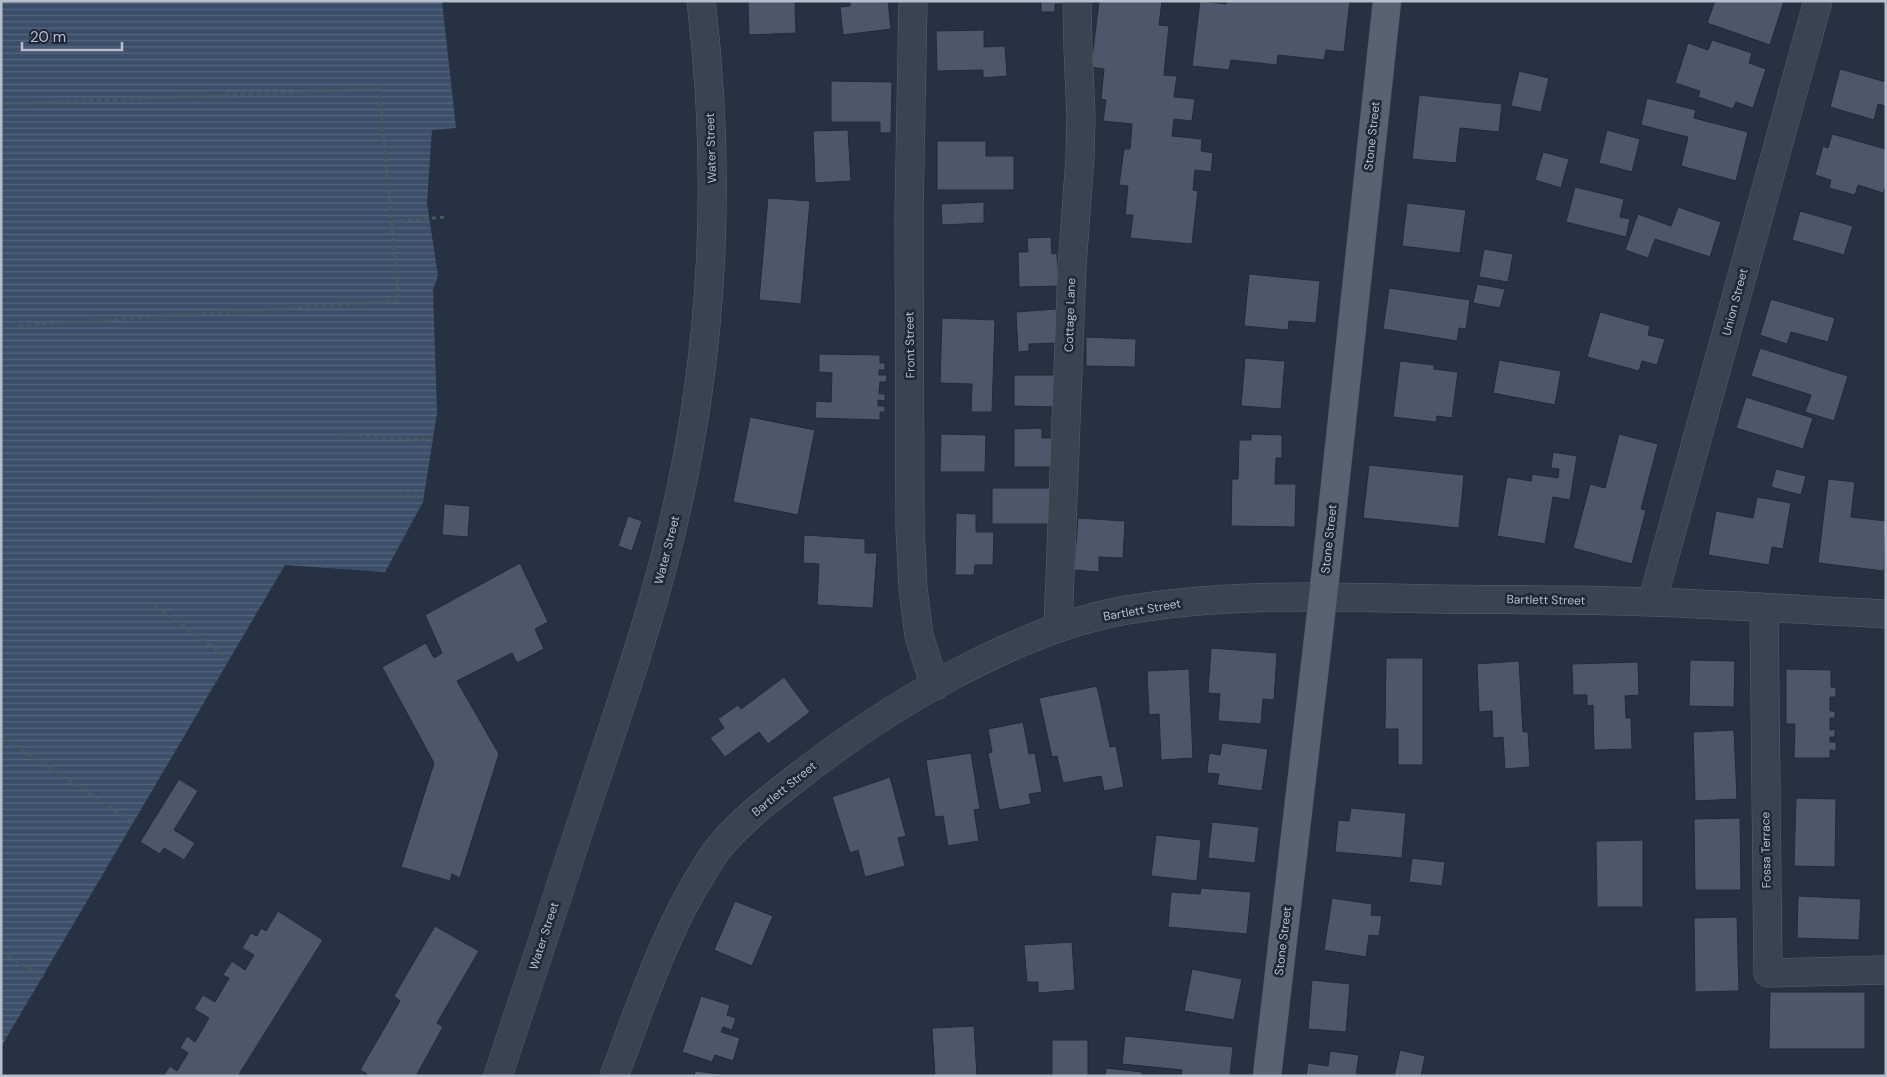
<svg xmlns="http://www.w3.org/2000/svg" width="1887" height="1077" font-family="'DM Sans',sans-serif">
	<defs>
		<pattern id="water-rules" width="6" height="5" patternUnits="userSpaceOnUse" patternTransform="scale(1.25)"><rect width="6" height="5" fill="#3c4e69"/><path d="M0 2.5h6" fill="none" stroke="#56667d"/></pattern>
	</defs>
	<rect width="100%" height="100%" fill="#263141"/>
	<path fill="url(#water-rules)" d="M1,1H442L456,128L432,130L427,203L438,276L433,290L437,413L423,502L385,572L285,565L1,1047Z"/>
	<path fill="#4c586a" stroke="#212a38" d="M748,1H795L796,33L749,35Z
		M850,1H888L891,29L843,35L840,7L850,6Z
		M1041,1H1067V4H1055V12H1041Z
		M1099,1H1162L1159,25L1169,26L1164,75L1177,76L1174,97L1195,99L1192,121L1174,119L1172,136L1202,139L1201,151L1213,153L1211,172L1195,170L1193,190L1198,191L1192,244L1130,238L1133,215H1125L1128,186L1119,185L1124,149H1130L1132,124L1103,121L1106,100L1101,99L1104,69L1091,67Z
		M1200,1L1226,4V1H1350L1344,52L1326,50L1324,60L1278,55L1277,65L1231,60L1229,70L1192,66Z
		M1715,1H1784L1770,45L1707,23Z
		M984,30V47L1005,46L1007,76L983,78V70L937,71L936,31Z
		M1712,40L1752,53L1749,63L1766,69L1753,108L1736,102L1733,109L1698,97L1700,91L1675,83L1688,43L1708,50Z
		M1840,69L1886,82V106L1878,104L1874,120L1830,107Z
		M1519,71L1549,78L1541,112L1511,106Z
		M831,81L892,82L891,133H880V122H831Z
		M1419,95L1502,104L1499,132L1460,128L1456,163L1412,159Z
		M1647,98L1696,110L1694,118L1748,132L1736,181L1681,166L1688,137L1641,125Z
		M848,130L851,181L815,183L813,131Z
		M1607,130L1640,139L1632,172L1599,163Z
		M1832,134L1886,149V185L1883,193L1858,185L1855,195L1829,188L1831,180L1815,175L1823,146L1828,148Z
		M937,141H986V156H1014V190H937Z
		M1543,152L1569,159L1561,188L1535,180Z
		M1575,187L1624,199L1620,217L1630,219L1626,237L1566,222Z
		M768,198L810,201L801,304L759,300Z
		M984,202V223L942,225L941,204Z
		M1407,203L1466,210L1460,253L1402,246Z
		M1678,207L1721,222L1710,257L1655,239L1648,258L1625,250L1638,214L1671,226Z
		M1800,211L1853,226L1844,255L1792,240Z
		M1051,237L1052,254L1057,253L1058,286L1019,287L1018,252H1028L1027,238Z
		M1484,249L1513,254L1508,282L1479,277Z
		M1249,274L1320,281L1316,323L1289,321L1288,330L1244,326Z
		M1477,284L1505,289L1500,308L1473,303Z
		M1389,288L1470,300L1466,329L1459,328L1457,341L1383,329Z
		M1771,299L1835,318L1828,342L1791,332L1787,344L1760,335Z
		M1056,309L1058,343L1029,344V351L1018,352L1016,312Z
		M1600,312L1650,326L1648,335L1665,339L1657,365L1642,361L1639,371L1587,357Z
		M942,318L995,320L992,412H971L972,384L940,383Z
		M1086,337L1136,339L1135,367L1086,366Z
		M1760,348L1848,376L1834,421L1805,412L1811,395L1751,376Z
		M819,354L880,355V363H885V370H879V375H887L886,382H880L879,394H885V401L878,400V406H885V412H880V420L815,418L816,401L831,402L832,373L819,372Z
		M1245,358L1285,361L1281,409L1241,406Z
		M1499,360L1561,371L1555,405L1493,393Z
		M1400,361L1434,365V369L1458,372L1452,418L1437,416L1436,422L1393,417Z
		M1014,375H1055L1054,407L1014,406Z
		M1746,397L1813,418L1803,449L1736,428Z
		M750,417L815,430L798,515L733,502Z
		M1042,428V438H1054L1055,467H1014V429Z
		M941,434L986,435L985,472H940Z
		M1251,434L1282,435V458H1276L1275,484H1296L1295,527L1231,526L1232,479H1238L1239,440H1251Z
		M1619,434L1658,444L1641,509L1646,510L1632,564L1573,548L1590,484L1605,488Z
		M1553,452L1577,456L1570,500L1553,497L1545,544L1497,536L1507,477L1531,481L1532,474L1558,478L1559,469L1551,468Z
		M1369,465L1464,475L1459,528L1363,518Z
		M1776,469L1806,476L1801,495L1771,487Z
		M1828,479L1855,482L1851,517L1886,521L1884,571L1818,563Z
		M992,488H1051V524H992Z
		M1757,497L1791,503L1783,549L1772,547L1769,565L1708,555L1716,511L1753,518Z
		M444,504L470,506L468,537L442,535Z
		M956,513L976,514V532H994L993,565H975L974,575H955Z
		M628,516L642,521L632,551L618,546Z
		M1078,518L1125,521L1123,558L1099,557V572L1074,570Z
		M804,535L865,539V553H877L873,608L817,605L819,564L803,563Z
		M520,563L548,622L535,629L544,649L517,663L512,653L457,681L499,754L460,878L452,874L450,881L401,867L434,763L382,667L426,643L434,658L442,653L425,615Z
		M1211,648L1277,653L1274,700L1263,699L1261,724L1218,721L1220,694L1208,693Z
		M1386,658H1423V765H1398V729H1385Z
		M1690,660L1735,661L1734,707L1689,706Z
		M1519,661L1523,732H1528L1530,767L1505,769L1503,737L1493,738L1492,711L1479,712L1477,664Z
		M1638,662L1639,695L1625,696L1626,718H1631L1632,749L1594,750L1593,705L1587,706V695H1573L1572,664Z
		M1189,669L1193,758L1161,760L1159,714L1149,715L1147,671Z
		M1786,669L1831,670V687L1836,688V697H1830V711H1835V718H1830V730L1835,729V737H1830V742H1836V751L1830,750V758H1794L1795,724H1786Z
		M784,677L810,712L768,744L759,732L725,757L710,738L724,728L718,719L738,705L741,709Z
		M1097,686L1110,747L1116,746L1124,787L1104,791L1101,776L1063,783L1057,756L1052,757L1039,698Z
		M1023,722L1029,754L1035,753L1042,792L1029,794L1031,804L999,810L988,753L992,752L988,729Z
		M1734,730L1737,799L1695,801L1693,732Z
		M1222,743L1268,749L1262,791L1217,785L1219,774L1207,773L1209,753L1220,755Z
		M971,753L980,809L974,810L979,841L948,846L943,816L935,817L926,760Z
		M890,777L906,836L898,838L905,866L865,877L858,850L850,853L832,797Z
		M179,779L198,791L174,830L195,843L184,860L164,848L160,854L140,842Z
		M1796,798L1836,799L1835,867L1794,866Z
		M1351,808L1406,813L1402,858L1335,852L1338,820L1349,821Z
		M1740,818L1741,890H1695L1694,819Z
		M1212,822L1259,827L1255,863L1208,858Z
		M1156,835L1201,840L1197,881L1151,876Z
		M1643,840V907H1597L1596,841Z
		M1412,858L1445,862L1442,886L1409,882Z
		M1201,888L1251,892L1247,934L1168,927L1171,892L1200,894Z
		M1798,896L1861,899L1859,940L1797,938Z
		M1332,898L1372,904L1371,915L1382,916L1379,936L1369,935L1366,957L1324,950Z
		M735,901L773,916L752,966L714,950Z
		M278,911L323,940L238,1076H163L170,1066L177,1071L188,1053L180,1048L187,1036L195,1042L209,1018L194,1009L203,995L215,1002L229,978L223,975L232,961L245,970L254,955L242,948L251,933L257,936L261,928L266,931Z
		M1737,917L1739,991L1695,992L1694,918Z
		M435,926L479,951L437,1023L443,1027L416,1076H366L367,1074L360,1070L400,1001L394,996Z
		M1072,942L1075,990L1038,993V982H1027L1024,945Z
		M1192,969L1242,979L1234,1020L1184,1011Z
		M1312,980L1350,984L1346,1032L1308,1029Z
		M1770,992H1865V1049H1769Z
		M701,996L730,1005L727,1015L736,1018L732,1030L723,1027L721,1032L740,1038L733,1061L715,1055L712,1062L682,1052Z
		M974,1026L977,1076H935L932,1028Z
		M1125,1036L1233,1047L1230,1076H1181L1182,1070L1122,1064Z
		M1052,1040H1088V1076H1052Z
		M1400,1050L1425,1056L1421,1076H1394Z
		M1330,1051L1359,1055L1356,1076H1306L1308,1063L1328,1066Z
		M1106,1068L1142,1072V1076H1105Z
		M695,1071L737,1076H694Z"/>
	<g fill="none" stroke-linecap="round" stroke-linejoin="round">
		<defs>
			<path id="minor" d="M913,1L909,215L910,527L913,588L919,636L935,686
				M1652,602L1818,1
				M1764,608L1768,973L1886,970
				M1058,628L1072,266L1080,158L1081,115L1078,49L1077,1
				M498,1076C529,981 561,886 592,791C622,701 653,612 674,520C714,351 722,174 701,1
				M614,1076C641,1006 664,933 704,870C709,862 714,853 721,845C743,819 772,797 799,776C885,709 1008,634 1116,612C1221,592 1330,597 1437,599C1509,600 1582,599 1654,602C1731,605 1808,610 1886,614"/>
			<path id="major" d="M1267,1076L1323,597L1387,1"/>
		</defs>
		<use href="#minor" stroke="#58616e" stroke-width="29"/>
		<use href="#major" stroke="#444c5a" stroke-width="29"/>
		<path stroke="#465b5e" stroke-width="3" stroke-dasharray="4 4" stroke-linecap="butt" d="M1,104L379,89L399,301L15,326
			M392,221L446,217
			M342,435L432,440
			M158,497L424,496
			M155,606L229,659
			M1,736L133,822
			M1,952L43,977"/>
		<use href="#minor" stroke="#3a4350" stroke-width="28"/>
		<use href="#major" stroke="#596270" stroke-width="28"/>
	</g>
	<g text-anchor="middle" stroke-width="5" stroke-linejoin="round" paint-order="stroke">
		<g font-size="12" fill="#b7becb" stroke="#1f2836">
			<text transform="translate(1372 136) rotate(-84)" y="4">Stone Street</text>
			<text transform="translate(711 148) rotate(-92)" y="4">Water Street</text>
			<text transform="translate(1735 302) rotate(-75)" y="4">Union Street</text>
			<text transform="translate(1070 315) rotate(-88)" y="4">Cottage Lane</text>
			<text transform="translate(910 345) rotate(-91)" y="4">Front Street</text>
			<text transform="translate(1329 539) rotate(-84)" y="4">Stone Street</text>
			<text transform="translate(667 550) rotate(-76)" y="4">Water Street</text>
			<text transform="translate(1546 600) rotate(1)" y="4">Bartlett Street</text>
			<text transform="translate(1142 610) rotate(-10)" y="4">Bartlett Street</text>
			<text transform="translate(784 789) rotate(-39)" y="4">Bartlett Street</text>
			<text transform="translate(1766 850) rotate(-91)" y="4">Fossa Terrace</text>
			<text transform="translate(544 936) rotate(-72)" y="4">Water Street</text>
			<text transform="translate(1283 941) rotate(-83)" y="4">Stone Street</text>
		</g>
	</g>
	<rect width="1887" height="1077" fill="none" stroke="#b7becb" stroke-width="5"/>
	<path d="M22 42v8h100v-8" fill="none" stroke="#b7becb" stroke-width="2.5"/>
	<text x="30" y="42" font-size="15" fill="#b7becb" stroke="#1f2836" stroke-width="4" paint-order="stroke">20 m</text>
</svg>
